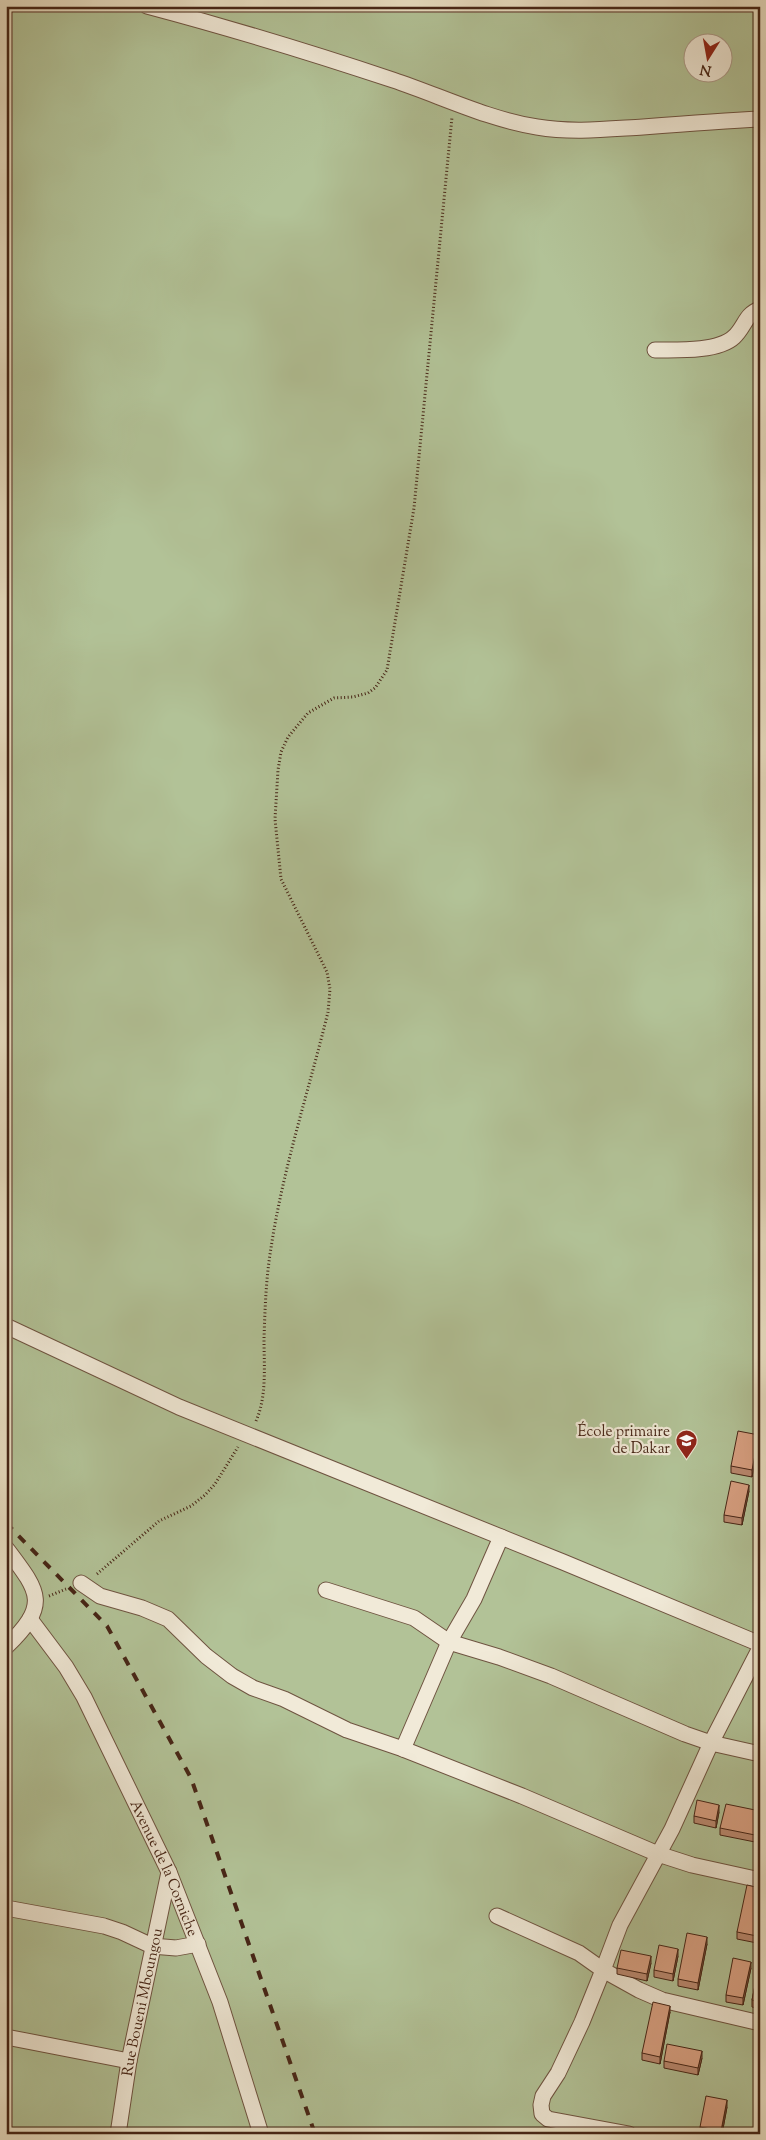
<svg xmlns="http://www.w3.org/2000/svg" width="766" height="2140" font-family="'Sorts Mill Goudy',serif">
	<rect width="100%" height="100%" fill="#e9dfc3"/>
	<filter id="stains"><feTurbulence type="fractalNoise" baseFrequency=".004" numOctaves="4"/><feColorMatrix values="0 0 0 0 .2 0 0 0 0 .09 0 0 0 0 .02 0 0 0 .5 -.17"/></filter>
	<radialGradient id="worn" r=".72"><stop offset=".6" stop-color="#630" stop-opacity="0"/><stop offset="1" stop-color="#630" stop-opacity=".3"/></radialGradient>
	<path fill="#b2c297" stroke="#7c7456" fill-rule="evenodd" d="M6,6H760V2134H6ZM694,42H724V72H694Z"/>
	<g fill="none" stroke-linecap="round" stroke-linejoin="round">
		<defs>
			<g id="minor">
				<path d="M147,6C230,28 312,53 393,80C441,96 487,119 537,127C572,133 608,129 643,127C682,124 721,121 760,119"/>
				<path d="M655,350C676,350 718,352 734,337C745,327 745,314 760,309"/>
				<path d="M6,1326L179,1407L563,1562L760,1644"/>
				<path d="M6,1548C40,1593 50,1604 6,1647"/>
				<path d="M81,1583L100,1596L142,1608L168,1619L206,1656L232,1676L253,1688L284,1699L347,1730L403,1749L522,1796L658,1854L692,1865L760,1880"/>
				<path d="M326,1590L414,1618L449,1642L499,1657L551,1676L685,1734L711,1743L760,1754"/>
				<path id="s1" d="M30,1619L66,1667L84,1697L169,1872L220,2002L261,2134"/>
				<path d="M760,1648L711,1743L672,1829L620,1925L603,1970L639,1990L662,2000L760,2023"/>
				<path d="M403,1749L449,1642L474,1599L501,1537"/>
				<path d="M6,1908L104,1926L122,1932L152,1946L176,1948L198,1944"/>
				<path d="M497,1916L579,1953L603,1970L582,2022L558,2073L543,2096L541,2105L542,2114L548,2119L629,2134"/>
				<path d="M6,2037L129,2061"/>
				<path id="s2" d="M118,2134L129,2061L169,1872"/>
			</g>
		</defs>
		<use href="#minor" stroke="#6f5441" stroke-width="17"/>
		<path stroke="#462516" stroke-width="3" stroke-dasharray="1 2.5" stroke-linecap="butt" d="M256,1421C267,1396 264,1366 264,1339C265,1308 266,1278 271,1248C283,1168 309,1090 328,1012L330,989L327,972L281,879L275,819L278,770L281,752L288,737L308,713L334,698L353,697L368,693L375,688L387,670L414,508L452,117
			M97,1574L159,1521L191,1506L205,1495L215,1484L238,1447
			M49,1596L66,1589"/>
		<use href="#minor" stroke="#f1ead8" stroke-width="15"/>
		<path stroke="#462516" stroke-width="4" stroke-dasharray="9 9" stroke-linecap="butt" d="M6,1523L107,1626L191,1778L315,2134"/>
	</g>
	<path fill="#bb8a71" stroke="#462516" d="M759,1442L752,1477L731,1473V1466Z
		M749,1491L742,1525L724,1522V1515Z
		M760,1714V1743L755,1742V1735Z
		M760,1811V1843L720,1835V1828Z
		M719,1812L716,1828L694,1823V1816Z
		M760,1888L757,1943L737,1939V1932Z
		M707,1944L698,1990L678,1986V1979Z
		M678,1956L673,1981L654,1977V1970Z
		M760,1961V2009L752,2007V2000Z
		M651,1963L647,1981L617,1974V1968Z
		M751,1968L743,2005L726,2002V1995Z
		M670,2012L660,2064L642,2060V2053Z
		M702,2058L698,2075L664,2068V2061Z
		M727,2107L722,2134H700V2127Z"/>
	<path fill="#98715c" stroke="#462516" d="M759,1435V1442L752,1477V1470Z
		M749,1485V1491L742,1525V1518Z
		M719,1805V1812L716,1828V1821Z
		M760,1923V1930L757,1943V1936Z
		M707,1937V1944L698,1990V1983Z
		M678,1949V1956L673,1981V1974Z
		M651,1956V1963L647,1981V1974Z
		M751,1962V1968L743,2005V1998Z
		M670,2006V2012L660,2064V2057Z
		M702,2051V2058L698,2075V2068Z
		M727,2100V2107L722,2134H721Z"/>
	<path fill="#d9a183" stroke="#462516" d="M738,1431L759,1435L752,1470L731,1466Z
		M731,1481L749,1485L742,1518L724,1515Z
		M760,1714V1736L755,1735Z
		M697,1800L719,1805L716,1821L694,1816Z
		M726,1804L760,1811V1836L720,1828Z
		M747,1885L760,1888V1923L757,1936L737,1932Z
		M687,1933L707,1937L698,1983L678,1979Z
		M659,1945L678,1949L673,1974L654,1970Z
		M621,1950L651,1956L647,1974L617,1968Z
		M733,1958L751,1962L743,1998L726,1995Z
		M760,1961V2002L752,2000Z
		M653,2002L670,2006L660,2057L642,2053Z
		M667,2044L702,2051L698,2068L664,2061Z
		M706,2096L727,2100L721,2131L700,2127Z"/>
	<defs>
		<symbol id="school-pin" viewBox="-11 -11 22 30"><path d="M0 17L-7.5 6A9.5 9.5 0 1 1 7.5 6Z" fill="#8f2418" stroke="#f1ead8"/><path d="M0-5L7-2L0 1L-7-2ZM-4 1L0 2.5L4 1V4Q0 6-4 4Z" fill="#fff"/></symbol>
	</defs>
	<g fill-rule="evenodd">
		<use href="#school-pin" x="674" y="1428" width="25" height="34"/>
	</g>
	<g text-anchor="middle" stroke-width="4.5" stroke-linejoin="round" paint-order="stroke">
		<g font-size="15" fill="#462516" stroke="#f1ead8" text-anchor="end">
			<text x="670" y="1436">École primaire<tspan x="670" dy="17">de Dakar</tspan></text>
		</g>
		<g font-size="15" fill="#462516" stroke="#f1ead8">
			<text dy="5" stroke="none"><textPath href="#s1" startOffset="284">Avenue de la Corniche</textPath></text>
			<text dy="5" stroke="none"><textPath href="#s2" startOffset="134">Rue Boueni Mboungou</textPath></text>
		</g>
	</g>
	<rect width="766" height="2140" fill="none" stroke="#e9dfc3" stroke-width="25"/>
	<rect x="8" y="8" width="751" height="2125" fill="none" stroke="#462516" stroke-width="2.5"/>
	<rect x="12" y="12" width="741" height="2115" fill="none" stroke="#462516"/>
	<g transform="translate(708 58) rotate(191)"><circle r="24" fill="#f1ead8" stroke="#ad9b8a"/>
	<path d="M0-4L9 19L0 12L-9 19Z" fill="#8f2418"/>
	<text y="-8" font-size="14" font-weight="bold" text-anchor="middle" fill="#462516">N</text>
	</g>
	<rect width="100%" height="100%" filter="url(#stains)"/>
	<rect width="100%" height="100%" fill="url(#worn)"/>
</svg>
